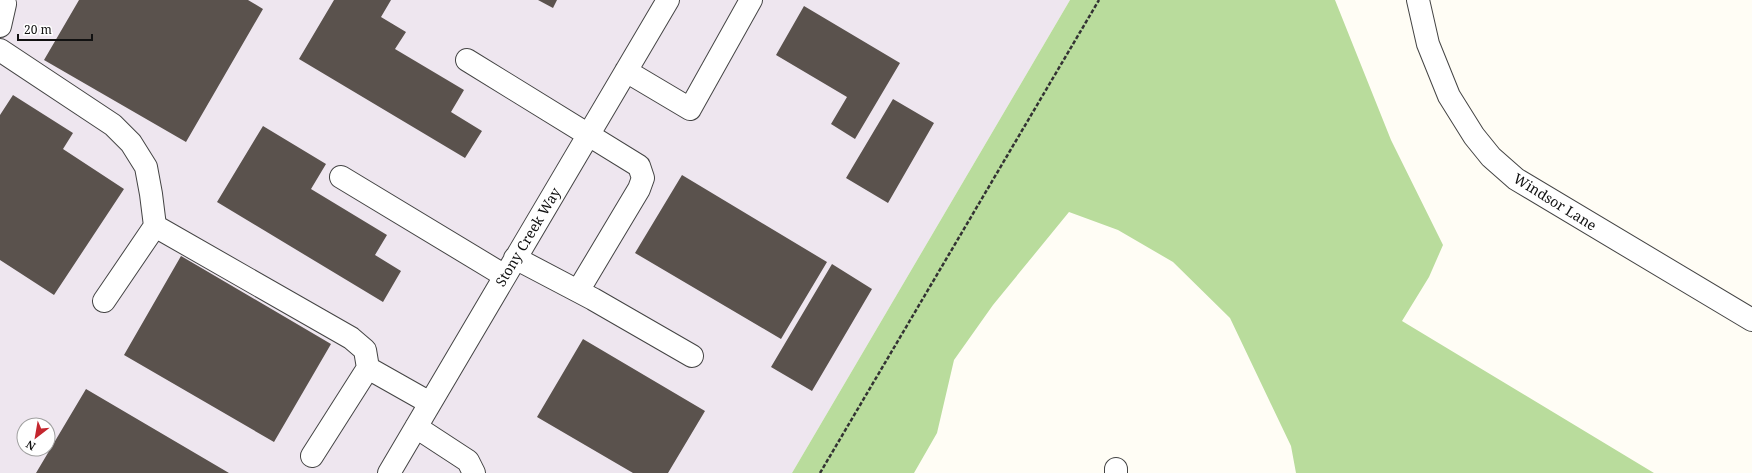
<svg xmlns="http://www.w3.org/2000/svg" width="1752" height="473" font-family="'Noto Serif',serif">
	<rect width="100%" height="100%" fill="#fffdf5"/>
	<path fill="#eee6ef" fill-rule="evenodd" d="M0,0H1070L792,473H0ZM24,425H48V449H24Z"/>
	<path fill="#b9dc9c" d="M1070,0H1335L1391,140L1443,245L1429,277L1402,321L1654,473H1296L1291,446L1230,318L1173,262L1118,230L1069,212L993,305L954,360L937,433L914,473H792Z"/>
	<path fill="#5a524d" d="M79,0H248L263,9L186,142L44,60Z
		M334,0H391L381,17L406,32L395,49L464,90L451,112L482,131L465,158L299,59Z
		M538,0H557L553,8Z
		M804,6L900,63L855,139L831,124L847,97L776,55Z
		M13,95L73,133L63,149L124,189L54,295L0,260V115Z
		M893,99L934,123L888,203L846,178Z
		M263,126L326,164L311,189L387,235L375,255L401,271L383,302L217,202Z
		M682,175L827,262L781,339L635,253Z
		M181,256L331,344L274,442L124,355Z
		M832,264L872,289L812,391L771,367Z
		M583,339L705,411L668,473H633L537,417Z
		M86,389L229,473H36Z"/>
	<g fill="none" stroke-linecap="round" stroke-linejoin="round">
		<defs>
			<path id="minor" d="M1418,0L1428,44L1449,96L1474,136L1491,157L1516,179L1752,320
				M0,1L5,4L0,26
				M0,50L113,125L131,143L146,167L151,194L155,226
				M467,60L639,166L643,178L639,189L578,291
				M626,71L690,109L751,0
				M341,177L505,276
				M515,258L593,299L692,356
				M104,301L155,226L351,338L365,350L368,368
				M416,427L468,461L474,473
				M312,456L368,368L430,403
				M389,473L668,0
				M1116,473V469"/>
		</defs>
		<use href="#minor" stroke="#444" stroke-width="24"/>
		<path stroke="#333" stroke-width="2.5" stroke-dasharray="4 2" stroke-linecap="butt" d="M820,473L1099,0"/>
		<use href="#minor" stroke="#fff" stroke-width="22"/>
	</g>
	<g text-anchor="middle" stroke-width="4" stroke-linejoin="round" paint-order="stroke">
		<g font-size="14" fill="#111" stroke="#fff">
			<text transform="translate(1555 202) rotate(32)" y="5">Windsor Lane</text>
			<text transform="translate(528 237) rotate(-59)" y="5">Stony Creek Way</text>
		</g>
	</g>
	<g transform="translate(36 437) rotate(211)"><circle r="19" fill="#ffffff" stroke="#a0a0a0"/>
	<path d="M0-3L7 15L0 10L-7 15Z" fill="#c4262e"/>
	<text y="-6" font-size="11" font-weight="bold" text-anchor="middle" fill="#111111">N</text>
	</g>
	<path d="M18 34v6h74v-6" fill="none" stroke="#111111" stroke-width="2"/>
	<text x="24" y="34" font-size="12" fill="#111111" stroke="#ffffff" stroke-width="3" paint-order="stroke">20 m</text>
</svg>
